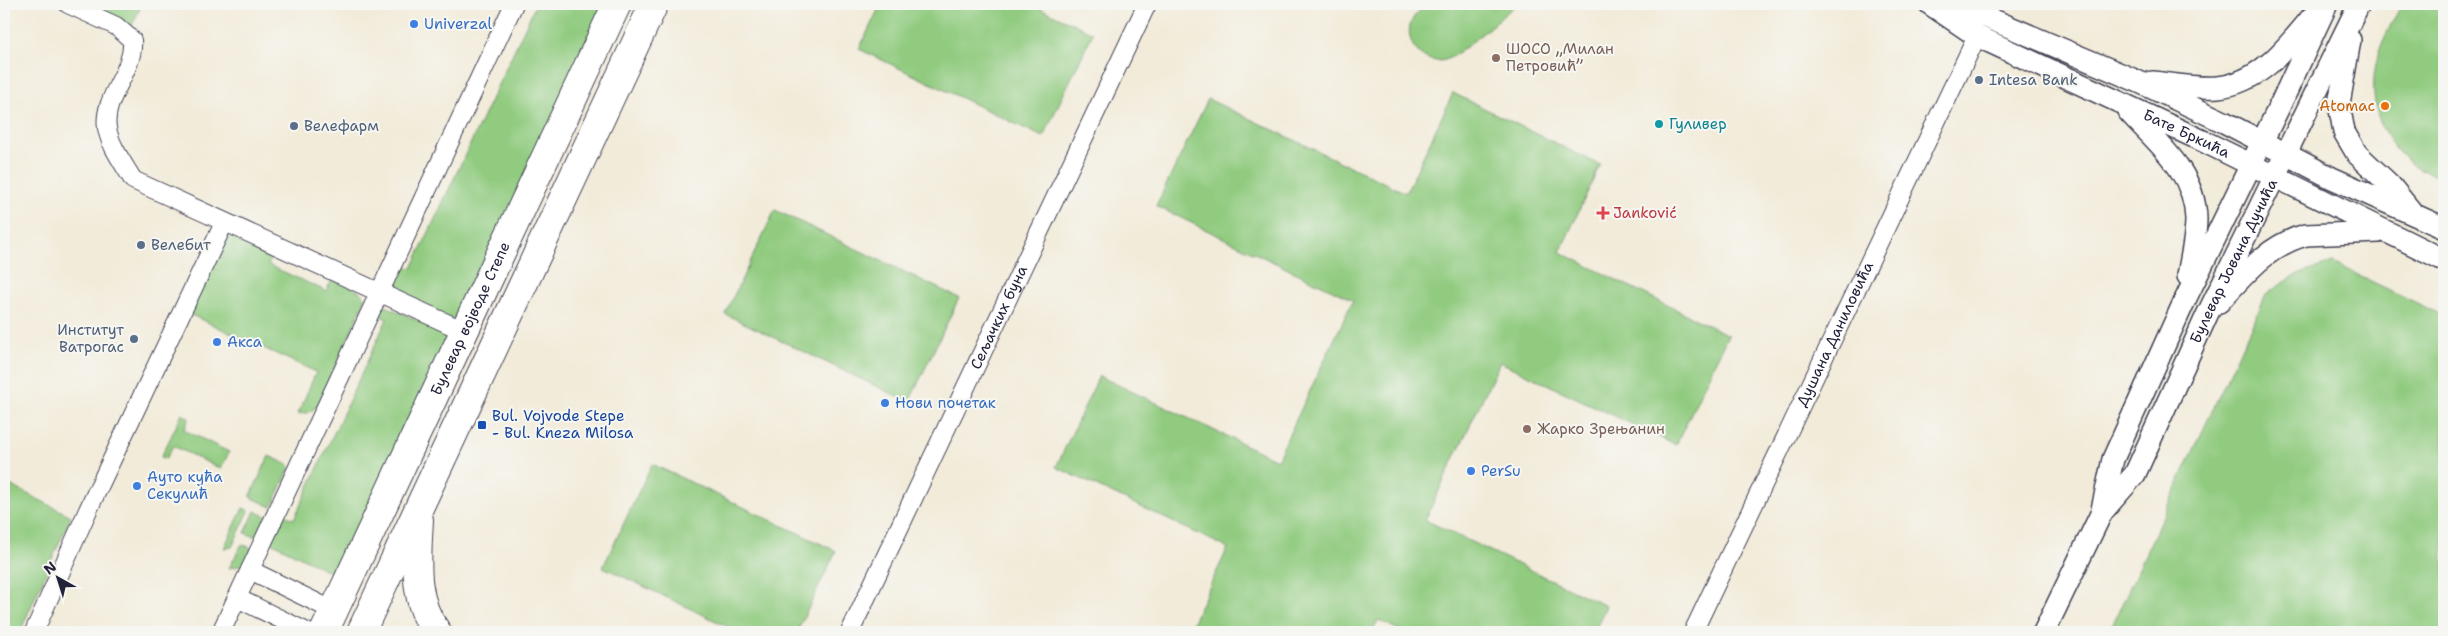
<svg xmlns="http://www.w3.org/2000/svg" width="2448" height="636" font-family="'Shantell Sans',sans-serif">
	<rect width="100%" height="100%" fill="#f6f6f2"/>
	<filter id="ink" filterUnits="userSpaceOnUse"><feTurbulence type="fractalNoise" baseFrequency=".02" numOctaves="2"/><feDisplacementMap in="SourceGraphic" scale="10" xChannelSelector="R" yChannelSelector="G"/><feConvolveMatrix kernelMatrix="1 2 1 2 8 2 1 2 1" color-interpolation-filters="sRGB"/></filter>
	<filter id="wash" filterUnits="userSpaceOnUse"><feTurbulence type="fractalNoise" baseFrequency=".0096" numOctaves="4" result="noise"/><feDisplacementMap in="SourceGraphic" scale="20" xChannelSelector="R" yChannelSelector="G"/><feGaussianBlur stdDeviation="1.12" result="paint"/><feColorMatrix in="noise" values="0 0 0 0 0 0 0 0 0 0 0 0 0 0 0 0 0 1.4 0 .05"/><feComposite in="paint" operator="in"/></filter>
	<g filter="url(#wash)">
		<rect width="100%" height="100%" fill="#f2ebd9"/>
		<path fill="#90cb7f" stroke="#59765d" d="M79,4H142L131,28Z
			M536,4H612L468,312L452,320L387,291L399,264L412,268Z
			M881,4H1031L1093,33L1043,137L859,49Z
			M1428,4H1517C1503,15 1459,56 1445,60C1422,66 1402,41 1412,20C1416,13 1422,9 1428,4Z
			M2402,4H2444V180C2433,174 2417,169 2407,160C2375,134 2367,90 2379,52C2384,36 2394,19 2402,4Z
			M1453,93L1600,165L1560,252L1728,335L1676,445L1500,362L1425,520L1606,606L1594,632H1403L1378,620L1372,632H1188L1228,548L1056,467L1099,376L1277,460L1353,300L1156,206L1208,99L1406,193Z
			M775,210L959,298L909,402L725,314Z
			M231,234L274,249L268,265L326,291L334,276L363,294L365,300L317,407L307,413L298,414L316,372L189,314L227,236Z
			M2333,263L2444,316V632H2109L2266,295C2287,278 2307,270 2333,263Z
			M379,303L443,332L448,338L344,579L269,541L282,514L294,519L387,319L374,313Z
			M182,414L189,418L184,430L229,452L221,469L173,446L166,459L161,457Z
			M269,456L289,465L290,468L272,507L250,497Z
			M652,464L836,551L797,632H739L603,567Z
			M4,482L71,516L20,632H4Z
			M243,508L249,511L232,547L224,548Z
			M255,511L268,517L258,538L245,533Z
			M242,544L253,549L244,565L229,568Z"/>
	</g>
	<g filter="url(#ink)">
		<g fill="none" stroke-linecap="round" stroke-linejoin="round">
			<defs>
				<g id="minor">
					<path d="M68,4L116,26L132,40C135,71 102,97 107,128C110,146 124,164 133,180L464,331"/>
					<path d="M250,570L334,611"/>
					<path d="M237,598L307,632"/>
					<path d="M34,632L88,510L224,223"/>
					<path d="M221,632L514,4"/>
					<path id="s1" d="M850,632L1147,4"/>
					<path id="s2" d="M1693,632L1977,36"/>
				</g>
				<g id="tertiary">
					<path id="s3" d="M1930,4L1977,36L2205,142L2444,260"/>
					<path d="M1943,7L1986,17L2137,81L2224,122L2332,178L2444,228"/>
					<path d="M2350,40L2339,104L2344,132L2357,154L2390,185L2411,211"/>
					<path d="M2152,82C2173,84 2196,89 2218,87C2260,83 2287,47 2312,17"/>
					<path d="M2128,111C2157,143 2195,171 2196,219C2196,238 2191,257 2188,276"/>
					<path d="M2219,302C2244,275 2269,244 2306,235L2379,232"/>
					<path id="s4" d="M2102,512L2135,474L2207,315L2359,4"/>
					<path d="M2044,632L2101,514L2113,459L2184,302L2281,103L2327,4"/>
				</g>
				<g id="primary">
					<path d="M419,520C417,558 412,601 437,632"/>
					<path id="s5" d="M324,632L617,4"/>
					<path d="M361,632L654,4"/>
				</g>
			</defs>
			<use href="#minor" stroke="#414053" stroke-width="20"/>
			<use href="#tertiary" stroke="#414053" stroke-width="24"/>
			<use href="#primary" stroke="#414053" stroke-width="30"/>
			<use href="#minor" stroke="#fff" stroke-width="18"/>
			<use href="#tertiary" stroke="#fff" stroke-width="21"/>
			<use href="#primary" stroke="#fff" stroke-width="28"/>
		</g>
	</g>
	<g fill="#3f7fe0" stroke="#f6f6f2" stroke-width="2">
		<circle cx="414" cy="24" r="5"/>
		<circle cx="217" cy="342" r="5"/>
		<circle cx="885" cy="403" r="5"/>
		<circle cx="1471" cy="471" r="5"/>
		<circle cx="137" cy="486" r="5"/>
	</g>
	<g fill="#8d6e63" stroke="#f6f6f2" stroke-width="2">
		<circle cx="1496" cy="58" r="5"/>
		<circle cx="1527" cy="429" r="5"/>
	</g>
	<g fill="#5c6f8a" stroke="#f6f6f2" stroke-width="2">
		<circle cx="1979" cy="80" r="5"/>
		<circle cx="294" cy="126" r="5"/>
		<circle cx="141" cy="245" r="5"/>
		<circle cx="134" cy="339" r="5"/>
	</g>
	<circle fill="#e8710a" stroke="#f6f6f2" stroke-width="2" cx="2385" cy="106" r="5"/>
	<circle fill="#0f9aa8" stroke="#f6f6f2" stroke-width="2" cx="1659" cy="124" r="5"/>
	<path fill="#e0444e" stroke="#f6f6f2" stroke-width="2" d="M1600.5 205.5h5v5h5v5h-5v5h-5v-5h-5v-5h5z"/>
	<rect fill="#1a4fb4" stroke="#f6f6f2" stroke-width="2" x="477" y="420" width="10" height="10" rx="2.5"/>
	<g text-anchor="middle" stroke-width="4" stroke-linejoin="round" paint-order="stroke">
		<g font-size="15" fill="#366cbe" stroke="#f6f6f2" text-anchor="start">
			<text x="424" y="29">Univerzal</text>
			<text x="227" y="347">Акса</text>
			<text x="895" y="408">Нови почетак</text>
			<text x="1481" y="476">PerSu</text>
			<text x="147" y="482">Ауто кућа<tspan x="147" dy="17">Секулић</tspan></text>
		</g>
		<g font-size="15" fill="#785e54" stroke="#f6f6f2" text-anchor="start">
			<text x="1506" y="54">ШОСО „Милан<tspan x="1506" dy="17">Петровић”</tspan></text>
			<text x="1537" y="434">Жарко Зрењанин</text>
		</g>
		<g font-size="15" fill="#4e5e75" stroke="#f6f6f2" text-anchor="start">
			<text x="1989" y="85">Intesa Bank</text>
			<text x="304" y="131">Велефарм</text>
			<text x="151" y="250">Велебит</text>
			<text x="124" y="335" text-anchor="end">Институт<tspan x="124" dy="17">Ватрогас</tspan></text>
		</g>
		<g font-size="15" fill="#c56008" stroke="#f6f6f2" text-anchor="end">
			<text x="2375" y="111">Atomac</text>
		</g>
		<g font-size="15" fill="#0d838f" stroke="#f6f6f2" text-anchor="start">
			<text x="1669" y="129">Гуливер</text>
		</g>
		<g font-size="15" fill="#22223b" stroke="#f6f6f2">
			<text dy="5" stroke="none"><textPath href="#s3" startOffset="288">Бате Бркића</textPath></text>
			<text dy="5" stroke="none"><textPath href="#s4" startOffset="285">Булевар Јована Дучића</textPath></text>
			<text dy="5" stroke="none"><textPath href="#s5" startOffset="346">Булевар војводе Степе</textPath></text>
			<text dy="5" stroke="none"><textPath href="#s1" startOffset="348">Сељачких буна</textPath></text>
			<text dy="5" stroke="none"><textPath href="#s2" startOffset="330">Душана Даниловића</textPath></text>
		</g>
		<g font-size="15" fill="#be3a42" stroke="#f6f6f2" text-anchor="start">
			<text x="1613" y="218">Janković</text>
		</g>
		<g font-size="15" fill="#164399" stroke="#f6f6f2" text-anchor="start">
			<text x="492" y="421">Bul. Vojvode Stepe<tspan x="492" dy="17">- Bul. Kneza Milosa</tspan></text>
		</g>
	</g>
	<rect width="2448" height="636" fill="none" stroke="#f6f6f2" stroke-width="20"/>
	<g transform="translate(58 578) rotate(321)" stroke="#f6f6f2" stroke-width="4" paint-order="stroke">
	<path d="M0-4L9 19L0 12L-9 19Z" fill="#22223b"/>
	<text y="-8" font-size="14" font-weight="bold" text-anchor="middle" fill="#22223b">N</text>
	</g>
</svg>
